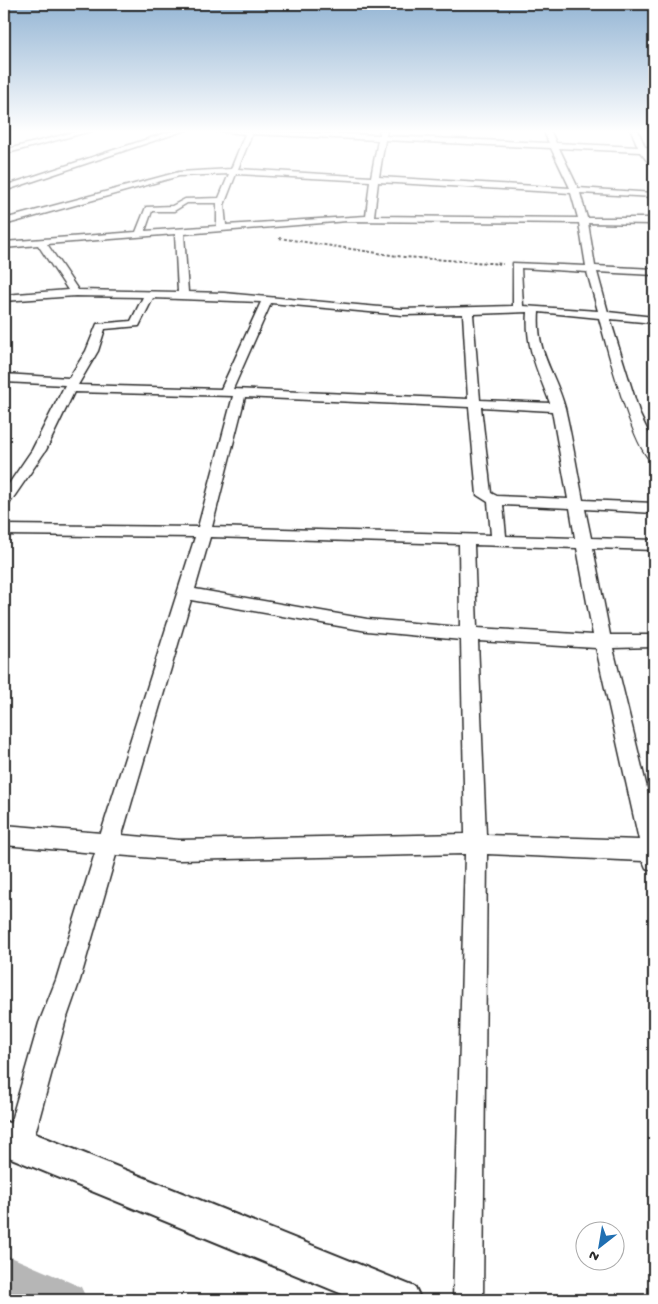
<svg xmlns="http://www.w3.org/2000/svg" width="658" height="1304" font-family="'Gochi Hand',sans-serif">
	<rect width="100%" height="100%" fill="#fff"/>
	<filter id="ink" filterUnits="userSpaceOnUse"><feTurbulence type="fractalNoise" baseFrequency=".02" numOctaves="2"/><feDisplacementMap in="SourceGraphic" scale="10" xChannelSelector="R" yChannelSelector="G"/><feConvolveMatrix kernelMatrix="1 2 1 2 8 2 1 2 1" color-interpolation-filters="sRGB"/></filter>
	<g filter="url(#ink)">
		<g fill="none" stroke-linecap="round" stroke-linejoin="round">
			<path fill="#b6b6b6" fill-rule="evenodd" d="M4,1254L81,1287L87,1300H26L4,1291Z"/>
			<defs>
				<path id="minor" d="M82,130H95L4,154V150Z
					M175,130H186L4,191V186Z
					M210,130L379,135L380,130H387L386,136L549,143L543,130H550L556,143L638,147L631,130H638L645,147L654,148V152H648L654,162V169L640,152L559,148L578,188L654,193V197L580,193L587,218H654V224L588,223L595,266L654,269V275L597,272L608,312L654,317V323L610,319L640,415L654,444V462C635,458 605,340 599,318L539,312C536,355 555,371 565,408C572,438 577,470 583,500L654,503V513L585,509L591,538L654,540V550L593,548L610,635H654V647L613,648L654,817V871L646,868L643,861L487,854L483,1300H453L465,854L179,860L116,855L80,980L65,1023L32,1145L28,1155L18,1159L8,1155L4,1145L39,1023L56,980L95,853L4,845V825L101,833L195,537L4,535V525L198,527L233,396L74,392L46,450L9,504L4,505V491L32,450L65,385L4,382V374L69,378L86,351L97,324L131,321L143,297L75,296L4,301V295L68,290L38,245L4,248V242L136,232L146,207L172,206L185,199L219,198L229,174L179,176L4,225V219L179,172L231,169L245,134ZM252,134L378,140L371,177L238,169ZM385,140L551,148L570,188L379,177ZM236,174L370,181L366,216L226,225L224,205ZM378,182L571,193L578,218L374,216ZM187,203H217V226L145,231L152,211H174ZM347,221L579,223L586,266L513,263V306L402,309L224,293L188,292L184,234ZM175,234L178,292L78,290L47,244ZM521,268L587,272L598,311L523,306ZM153,298L261,302L221,389L78,385L98,351L105,329L139,326ZM271,303L402,315L463,314L468,399L233,389ZM528,312C525,347 538,371 550,403L480,400L473,314ZM245,397L469,407L477,495L488,502L491,535L212,527ZM481,407L552,411L568,499L497,496L491,493ZM503,505L570,508L575,538L506,536ZM210,537L459,544L460,627L367,619L195,589ZM474,545L577,548L593,635L477,628ZM191,600L367,631L461,640L465,834L179,840L122,835ZM478,641L596,648L639,840L486,835Z"/>
				<path id="tertiary" d="M4,1121L415,1287L421,1300H357L4,1155Z"/>
			</defs>
			<use href="#minor" stroke="#2b2b2b" stroke-width="3"/>
			<use href="#tertiary" stroke="#2b2b2b" stroke-width="4"/>
			<path stroke="#2b2b2b" stroke-width="2" stroke-dasharray="3 2" stroke-linecap="butt" d="M279,238L404,257L503,264"/>
			<use href="#minor" fill="#fff" fill-rule="evenodd"/>
			<use href="#tertiary" fill="#fff" fill-rule="evenodd"/>
		</g>
	</g>
	<linearGradient id="sky" x2="0" y2="1"><stop stop-color="#94b5d4"/><stop offset="0.42" stop-color="#fff"/><stop offset="1" stop-color="#fff" stop-opacity="0"/></linearGradient>
	<rect width="658" height="313" fill="url(#sky)"/>
	<rect width="658" height="1304" fill="none" stroke="#fff" stroke-width="20"/>
	<rect x="10" y="10" width="638" height="1284" fill="none" stroke="#2b2b2b" stroke-width="2" filter="url(#ink)"/>
	<g transform="translate(600 1246) rotate(211)"><circle r="24" fill="#ffffff" stroke="#aaaaaa"/>
	<path d="M0-4L9 19L0 12L-9 19Z" fill="#1f6fb2"/>
	<text y="-8" font-size="14" font-weight="bold" text-anchor="middle" fill="#2b2b2b">N</text>
	</g>
</svg>
